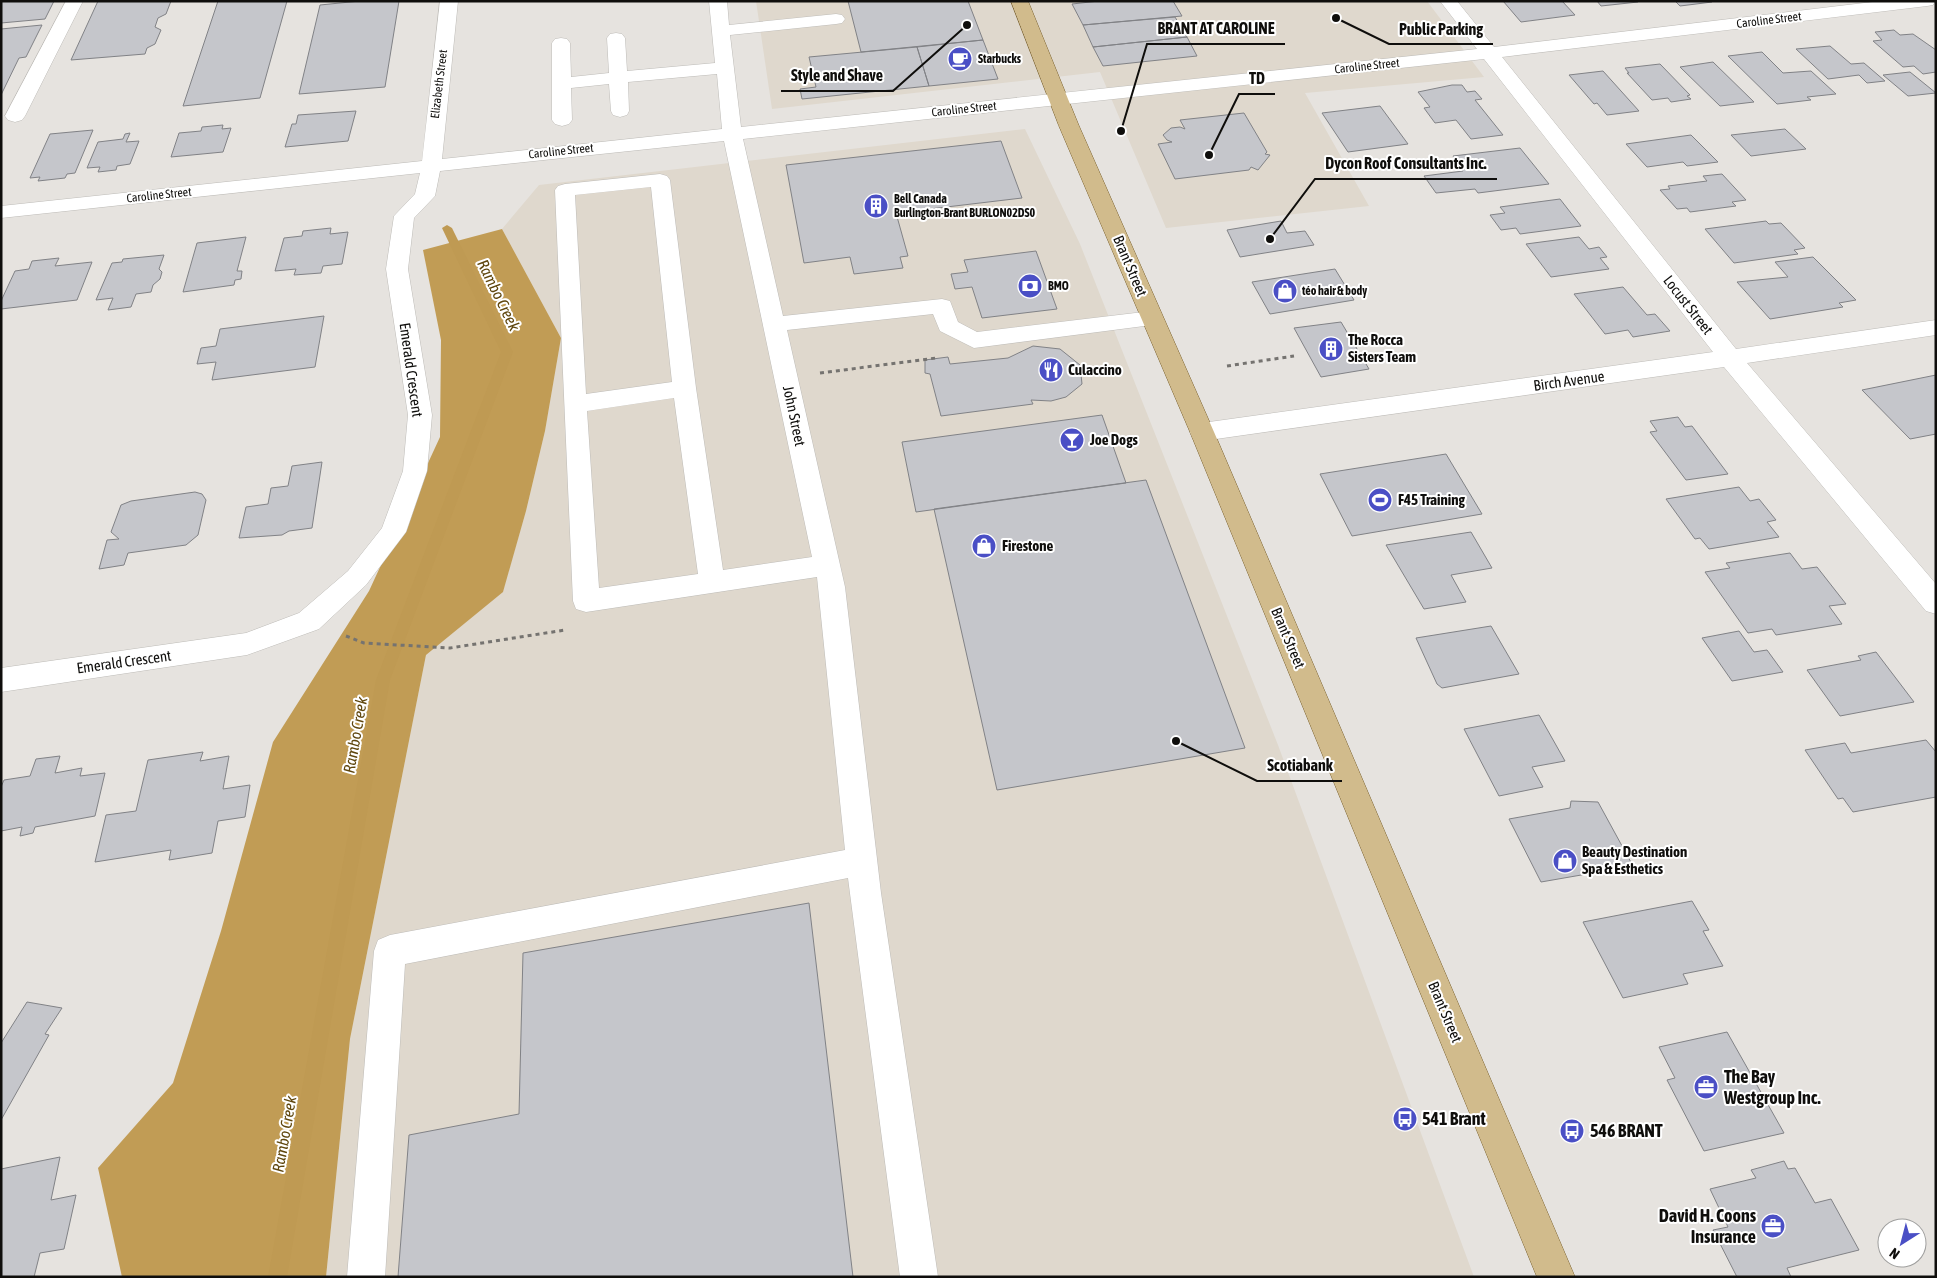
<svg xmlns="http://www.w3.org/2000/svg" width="1937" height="1278" font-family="'Asap Condensed',sans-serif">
	<rect width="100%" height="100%" fill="#e6e3df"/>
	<path fill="#dfd8cd" d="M756,1H1427L1484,77L1305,93L1369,206L1166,228L1100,72L772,109Z
		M1025,129L1080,244L1278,745L1474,1277H326L350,1039L426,655L503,591L526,511L545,431L561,338L502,229L539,185Z"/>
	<path fill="#c19c55" d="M502,229L561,338L545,431L526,511L503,592L426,655L350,1039L326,1277H122L98,1168L173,1083L221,931L273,742L369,591L440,437L441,340L423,250Z"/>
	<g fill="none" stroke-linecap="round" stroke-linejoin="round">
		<path fill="#bf9a53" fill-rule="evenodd" d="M447,225L452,228L513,352L390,680L287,1277H268L376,680L501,352L442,228Z"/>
	</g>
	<path fill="#c5c6cb" stroke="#818286" d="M1,1H54L45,19L1,23Z
		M98,1H171L166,14L158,18L155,27L161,30L155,44L147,48L145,54L71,60Z
		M218,1H287L260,98L183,106Z
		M360,1H399L385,87L299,94L320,5Z
		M848,1H968L983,40L861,52Z
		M1099,1H1173L1182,16L1083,25L1072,4Z
		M1503,1H1562L1575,15L1521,22Z
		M1597,1H1637L1638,2L1601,6Z
		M1675,1H1712V2L1680,6Z
		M1175,17L1187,37L1093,47L1083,25Z
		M42,25L26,57L19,58L1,95V29Z
		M1894,30L1900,35L1913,34L1936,50V72L1923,74L1914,66L1903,67L1873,41L1882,40L1875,32Z
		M1187,37L1197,56L1103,66L1093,47Z
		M983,40L998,79L929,86L917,47Z
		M1830,46L1851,64L1864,63L1885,81L1867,83L1859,75L1828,79L1796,49Z
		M917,47L929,86L802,99L800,89L816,87L809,57Z
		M1762,52L1783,73L1811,71L1836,94L1807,97L1811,100L1777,104L1728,56Z
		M1713,62L1754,102L1720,106L1680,67Z
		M1660,64L1690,95L1687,96L1691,99L1671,102L1668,98L1652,100L1627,73H1629L1625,68Z
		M1603,71L1639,111L1607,115L1597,103L1594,104L1569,75Z
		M1910,72L1936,93L1908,96L1883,75Z
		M1452,85H1462L1467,92L1475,91L1482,99L1475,100L1503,135L1471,139L1456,120L1435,123L1424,108L1430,107L1418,92Z
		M1380,106L1408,144L1348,152L1322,113Z
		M356,111L348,141L285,147L292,124H296L298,115Z
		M1244,113L1267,152L1265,154L1270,155L1258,170L1251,167L1249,170L1175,179L1158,144L1172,142L1167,140L1163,135L1171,128L1180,127L1185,129L1180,120Z
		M223,125L222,129L231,128L223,152L171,157L179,133L201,131L202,127Z
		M1785,129L1806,149L1751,156L1731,135Z
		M93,130L75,173L67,174L65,178L38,181L40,177L30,178L50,134Z
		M130,133L126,142L139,141L130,164L117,166L116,170L98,172L100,167L87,168L98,142L123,139L125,134Z
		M1691,135L1718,162L1687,166L1683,162L1647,167L1626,144Z
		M1001,141L1022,198L896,213L908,256L900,257L903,268L854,274L850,257L804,263L786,165Z
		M1520,148L1549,184L1478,193L1475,189L1436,193L1424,176L1463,171L1453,156Z
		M1722,174L1746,200L1732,202L1736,206L1690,212L1687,208L1677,209L1660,190L1670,189L1668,186L1707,181L1703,176Z
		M1560,199L1581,226L1520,234L1516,228L1501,230L1490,215L1505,213L1500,207Z
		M1281,221L1287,233L1305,231L1314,245L1240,257L1227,230Z
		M1766,221L1769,224L1781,223L1805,248L1794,250L1798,254L1734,263L1705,229Z
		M331,228L330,234L348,232L342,264L323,266L321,273L294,275L296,269L275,271L284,238L302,236L303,231Z
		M246,237L237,271H242L241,279L235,280L234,285L183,292L197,243Z
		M1579,237L1589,249L1599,247L1607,257L1600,258L1609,269L1551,277L1526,244Z
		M1036,251L1057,309L982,318L972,287L955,289L951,274L968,272L964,260Z
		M164,255L159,269L162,272L160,279L153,285L151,292L136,294L131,307L108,310L113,298L96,300L112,263L122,262L123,259Z
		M1813,257L1856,300L1839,303L1843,307L1770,319L1737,282L1788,277L1775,262Z
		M59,258L55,266L92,262L77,300L1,309V301L15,271L29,269L32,261Z
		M1335,269L1354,300L1270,314L1252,282Z
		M1623,287L1647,315L1655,314L1670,331L1633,337L1628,330L1605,334L1574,294Z
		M324,316L315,367L212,380L216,362L197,364L201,348L216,346L220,329Z
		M1341,322L1369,369L1321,377L1294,328Z
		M1033,346L1060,349L1080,365L1082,384L1066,397L1051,401L1031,400L1033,404L941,416L930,374L925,373V360L948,357L950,364L1008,358Z
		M1936,375V434L1910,439L1862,390Z
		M1102,415L1126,483L916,512L902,442Z
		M1678,417L1685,427L1692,426L1728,474L1686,480L1650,432L1657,431L1650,421Z
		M1446,454L1482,514L1352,536L1320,474Z
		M322,462L312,528L289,531L282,535L239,538L246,507L268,504L271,488L288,486L292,466Z
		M1146,480L1245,748L997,790L934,509Z
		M1739,487L1750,501L1759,499L1776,520L1767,522L1779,537L1709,549L1700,538L1695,539L1666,499Z
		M195,492L202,494L206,500L198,535L186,545L128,553L124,565L99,569L107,540L119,539L111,532L121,505L131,501Z
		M1471,532L1492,568L1451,575L1466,602L1424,609L1386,545Z
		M1790,553L1802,569L1817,567L1846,604L1829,606L1842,624L1776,635L1772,629L1748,633L1705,572L1730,568L1726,563Z
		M1491,626L1519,674L1442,688L1437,684L1416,638Z
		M1739,631L1754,652L1767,650L1783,672L1732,681L1702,638Z
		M1876,652L1914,702L1840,716L1807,670L1861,660L1858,656Z
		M1539,715L1565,761L1532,767L1543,787L1499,796L1464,729Z
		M1926,740L1936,752V797L1853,812L1843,798L1838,799L1805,750L1845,743L1851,753Z
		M203,752L200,761L229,756L223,789L250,785L245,817L218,821L212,853L169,860L171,850L95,862L106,815L136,811L148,760Z
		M60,756L55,773L82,768L80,776L105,773L95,816L35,827L33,833L20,836L22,827L1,831V787L4,780L30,776L36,759Z
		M1571,801L1598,802L1633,866L1541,882L1509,819L1570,808Z
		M1692,901L1709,930L1703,931L1723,966L1683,974L1688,984L1623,998L1583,922Z
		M809,903L853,1277H398L409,1135L519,1114L523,953Z
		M27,1002L62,1008L45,1034L49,1035L1,1120V1043Z
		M1727,1032L1784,1133L1704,1151L1667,1080L1675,1078L1659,1047Z
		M60,1157L51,1200L76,1195L64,1249L40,1253L34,1277H1V1169Z
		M1784,1161L1788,1169L1795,1168L1815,1203L1831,1199L1859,1250L1787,1268L1791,1277H1737L1713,1230L1728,1227L1710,1189L1756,1178L1751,1170Z"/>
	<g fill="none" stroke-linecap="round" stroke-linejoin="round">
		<defs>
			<path id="minor" d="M66,1H83L25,116L22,120L15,122L8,120L5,116Z
				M440,1H458L442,159L722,129L717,74L628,82L629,111L627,115L620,117L613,115L611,111L609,84L571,88L572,120L569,124L562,126L555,124L552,120V43L555,39L561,38L567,39L570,43L571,77L609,73L607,38L610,34L616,33L622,34L625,38L627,71L715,63L709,1H727L729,25L836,14L842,15L845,19L842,23L836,24L730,35L741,127L1477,49L1440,1H1457L1494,47L1881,1H1935L1933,5L1927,6L1502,57L1736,349L1936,320V335L1747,363L1936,584V614L1926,611L1724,367L1202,441L1193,438L1190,432L1193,426L1202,423L1713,352L1484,59L743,139L783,316L942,299L950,301L958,322L977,332L1152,311L1160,313L1163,318L1160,323L1152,325L974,348L940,331L933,314L787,330L845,587L881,893L938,1277H900L848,878L405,964L385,1277H347L374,951L378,940L390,935L845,850L817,577L586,612L576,609L573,601L555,190L558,186L565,184L660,174L667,176L670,180L696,388L723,570L812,557L724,141L440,171L435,196L414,218L408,269L432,415L427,471L406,532L366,585L319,629L247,655L1,692V668L246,633L299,613L348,571L382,528L403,471L408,415L386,269L394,216L415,194L420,173L1,218V206L422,161ZM651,187L672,382L586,394L575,195ZM674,398L698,574L599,588L587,411Z"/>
			<path id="major" d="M1011,1H1028L1079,126L1214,432L1575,1277H1537L1190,432L1059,126Z"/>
		</defs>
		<use href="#minor" stroke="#bebcb8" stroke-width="1"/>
		<use href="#major" stroke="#7a612e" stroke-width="1"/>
		<path stroke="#757370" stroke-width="3" stroke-dasharray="4 4" stroke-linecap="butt" d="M1227,366L1294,356
			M820,373L936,358
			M346,636L364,643L450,648L565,630"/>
		<use href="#minor" fill="#fff" fill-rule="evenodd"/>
		<use href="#major" fill="#d1bb8c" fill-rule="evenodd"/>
	</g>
	<defs>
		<symbol id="cafe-disc" viewBox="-11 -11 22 22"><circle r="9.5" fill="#4a4fc5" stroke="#fff"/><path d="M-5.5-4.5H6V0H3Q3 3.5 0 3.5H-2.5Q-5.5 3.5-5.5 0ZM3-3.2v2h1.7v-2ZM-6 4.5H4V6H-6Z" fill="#fff"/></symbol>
		<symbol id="building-disc" viewBox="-11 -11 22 22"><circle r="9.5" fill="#4a4fc5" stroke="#fff"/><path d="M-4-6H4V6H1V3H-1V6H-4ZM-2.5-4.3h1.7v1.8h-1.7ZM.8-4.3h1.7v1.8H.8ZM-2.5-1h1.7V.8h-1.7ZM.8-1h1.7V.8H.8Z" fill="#fff"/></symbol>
		<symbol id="bank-disc" viewBox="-11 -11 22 22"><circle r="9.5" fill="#4a4fc5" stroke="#fff"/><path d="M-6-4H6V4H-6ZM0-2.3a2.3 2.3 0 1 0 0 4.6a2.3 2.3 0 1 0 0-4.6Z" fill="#fff"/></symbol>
		<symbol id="shop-disc" viewBox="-11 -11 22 22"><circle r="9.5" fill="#4a4fc5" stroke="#fff"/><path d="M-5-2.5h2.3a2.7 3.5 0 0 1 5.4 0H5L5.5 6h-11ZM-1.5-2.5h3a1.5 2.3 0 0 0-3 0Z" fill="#fff"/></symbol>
		<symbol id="restaurant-disc" viewBox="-11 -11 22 22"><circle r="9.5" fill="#4a4fc5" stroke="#fff"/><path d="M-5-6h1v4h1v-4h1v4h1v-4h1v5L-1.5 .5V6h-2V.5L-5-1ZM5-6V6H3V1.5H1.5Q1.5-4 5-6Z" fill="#fff"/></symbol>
		<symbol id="bar-disc" viewBox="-11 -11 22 22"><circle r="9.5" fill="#4a4fc5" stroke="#fff"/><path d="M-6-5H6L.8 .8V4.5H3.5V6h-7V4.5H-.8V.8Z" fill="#fff"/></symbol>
		<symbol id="stadium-disc" viewBox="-11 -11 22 22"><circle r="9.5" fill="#4a4fc5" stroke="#fff"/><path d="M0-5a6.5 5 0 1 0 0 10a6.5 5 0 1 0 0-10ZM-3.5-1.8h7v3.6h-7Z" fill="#fff"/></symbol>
		<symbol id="office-disc" viewBox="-11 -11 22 22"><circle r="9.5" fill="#4a4fc5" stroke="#fff"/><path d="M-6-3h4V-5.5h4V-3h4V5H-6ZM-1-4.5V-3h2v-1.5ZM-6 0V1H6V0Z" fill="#fff"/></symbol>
		<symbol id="bus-disc" viewBox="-11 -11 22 22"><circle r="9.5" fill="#4a4fc5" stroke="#fff"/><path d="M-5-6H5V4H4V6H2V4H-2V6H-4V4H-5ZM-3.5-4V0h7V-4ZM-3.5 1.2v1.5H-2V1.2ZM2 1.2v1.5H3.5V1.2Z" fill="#fff"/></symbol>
	</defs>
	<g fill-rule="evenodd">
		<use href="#cafe-disc" x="946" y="45" width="28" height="28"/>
		<use href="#building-disc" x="862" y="192" width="28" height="28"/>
		<use href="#bank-disc" x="1016" y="272" width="28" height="28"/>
		<use href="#shop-disc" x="1271" y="277" width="28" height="28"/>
		<use href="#building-disc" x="1317" y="335" width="28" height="28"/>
		<use href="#restaurant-disc" x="1037" y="356" width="28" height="28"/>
		<use href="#bar-disc" x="1058" y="426" width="28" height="28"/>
		<use href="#stadium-disc" x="1366" y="486" width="28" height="28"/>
		<use href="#shop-disc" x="970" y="532" width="28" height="28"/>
		<use href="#shop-disc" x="1551" y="847" width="28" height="28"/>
		<use href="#office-disc" x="1692" y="1073" width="28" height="28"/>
		<use href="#bus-disc" x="1391" y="1105" width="28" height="28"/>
		<use href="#bus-disc" x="1558" y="1117" width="28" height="28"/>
		<use href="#office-disc" x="1759" y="1212" width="28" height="28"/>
	</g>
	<g text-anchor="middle" stroke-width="4" stroke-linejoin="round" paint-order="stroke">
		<g font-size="12" fill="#0f0e0c" stroke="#fff">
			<text transform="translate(1769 20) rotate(-7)" y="4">Caroline Street</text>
			<text transform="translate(1367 66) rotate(-6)" y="4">Caroline Street</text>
			<text transform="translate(439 84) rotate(-83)" y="4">Elizabeth Street</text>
			<text transform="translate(964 109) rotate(-6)" y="4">Caroline Street</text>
			<text transform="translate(561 151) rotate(-6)" y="4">Caroline Street</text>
			<text transform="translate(159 195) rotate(-6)" y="4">Caroline Street</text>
		</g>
		<g font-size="12" font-weight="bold" fill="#0f0e0c" stroke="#fff" text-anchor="start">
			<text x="978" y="63">Starbucks</text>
			<text x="894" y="203">Bell Canada<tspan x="894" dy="14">Burlington-Brant BURLON02DS0</tspan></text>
			<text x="1048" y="290">BMO</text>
			<text x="1302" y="295">téo hair &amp; body</text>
		</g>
		<g font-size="15" fill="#0f0e0c" stroke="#fff">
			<text transform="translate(1130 266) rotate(67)" y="5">Brant Street</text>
			<text transform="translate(1688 305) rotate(52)" y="5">Locust Street</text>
			<text transform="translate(411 370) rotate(82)" y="5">Emerald Crescent</text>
			<text transform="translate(1569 381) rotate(-8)" y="5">Birch Avenue</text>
			<text transform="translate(794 416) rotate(78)" y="5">John Street</text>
			<text transform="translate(1288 638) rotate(67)" y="5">Brant Street</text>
			<text transform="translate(124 662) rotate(-8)" y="5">Emerald Crescent</text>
			<text transform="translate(1445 1012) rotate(67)" y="5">Brant Street</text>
		</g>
		<g font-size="15" font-weight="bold" fill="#0f0e0c" stroke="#fff" text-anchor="start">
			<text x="1348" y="345">The Rocca<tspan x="1348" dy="17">Sisters Team</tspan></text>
			<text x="1068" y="375">Culaccino</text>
			<text x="1090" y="445">Joe Dogs</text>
			<text x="1398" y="505">F45 Training</text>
			<text x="1002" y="551">Firestone</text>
			<text x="1582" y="857">Beauty Destination<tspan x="1582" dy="17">Spa &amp; Esthetics</tspan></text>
		</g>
		<g font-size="16" font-style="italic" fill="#5f460d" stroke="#fff">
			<text transform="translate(499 295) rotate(64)" y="6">Rambo Creek</text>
			<text transform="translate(355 735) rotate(-80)" y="6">Rambo Creek</text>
			<text transform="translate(284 1134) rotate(-80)" y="6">Rambo Creek</text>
		</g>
		<g font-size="18" font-weight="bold" fill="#0f0e0c" stroke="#fff" text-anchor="start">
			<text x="1724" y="1083">The Bay<tspan x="1724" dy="21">Westgroup Inc.</tspan></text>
			<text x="1422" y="1125">541 Brant</text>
			<text x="1590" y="1137">546 BRANT</text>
			<text x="1756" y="1222" text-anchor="end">David H. Coons<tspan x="1756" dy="21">Insurance</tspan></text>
		</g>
	</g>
	<path fill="none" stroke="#0f0e0c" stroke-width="2" d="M1121 131L1147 44H1285M1336 18L1389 44H1493M967 25L893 91H781M1209 155L1239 94H1275M1270 239L1315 179H1497M1176 741L1257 781H1342"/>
	<g fill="#0f0e0c" stroke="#fff" stroke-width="2">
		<circle cx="1121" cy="131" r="5"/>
		<circle cx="1336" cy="18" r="5"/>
		<circle cx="967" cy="25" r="5"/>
		<circle cx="1209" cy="155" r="5"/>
		<circle cx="1270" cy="239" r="5"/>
		<circle cx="1176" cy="741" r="5"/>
	</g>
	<g font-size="16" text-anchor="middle" font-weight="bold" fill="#0f0e0c" stroke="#fff" stroke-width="4" stroke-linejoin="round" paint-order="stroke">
		<text x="1216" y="34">BRANT AT CAROLINE</text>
		<text x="1441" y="35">Public Parking</text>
		<text x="837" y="81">Style and Shave</text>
		<text x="1257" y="84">TD</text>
		<text x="1406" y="169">Dycon Roof Consultants Inc.</text>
		<text x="1300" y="771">Scotiabank</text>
	</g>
	<rect width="1937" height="1278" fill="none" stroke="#0f0e0c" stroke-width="5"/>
	<g transform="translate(1902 1243) rotate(216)"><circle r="24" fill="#ffffff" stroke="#9f9f9e"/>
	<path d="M0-4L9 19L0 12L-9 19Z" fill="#4a4fc5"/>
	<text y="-8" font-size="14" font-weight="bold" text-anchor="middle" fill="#0f0e0c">N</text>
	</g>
</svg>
